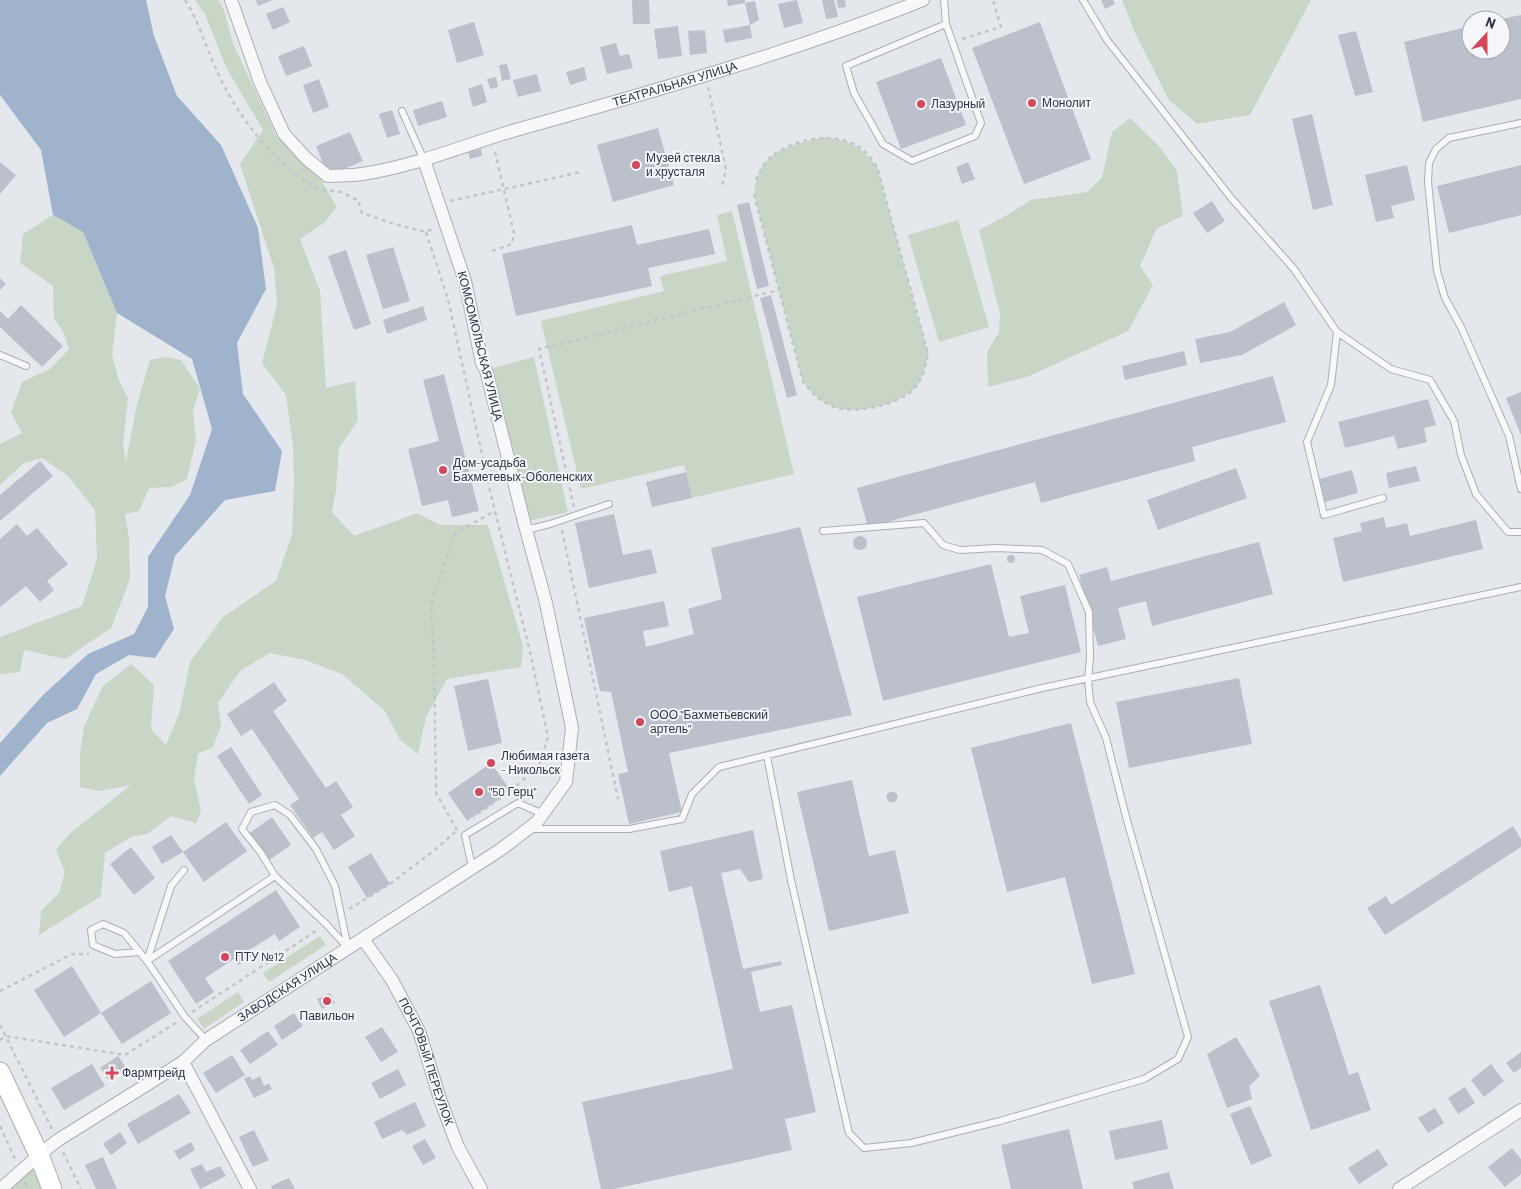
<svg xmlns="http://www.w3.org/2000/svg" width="1521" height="1189" font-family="Barlow,sans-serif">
	<rect width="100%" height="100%" fill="#e4e7ec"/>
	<path fill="#c9d6c5" d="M195,0H218L223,8L234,46L276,135L320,178L337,207L324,223L300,239L320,291L326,388L355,381L358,420L339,448L336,490L332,512L354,536L417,513L440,525H488L523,646L521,667L447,679L426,717L418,754L400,740L385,711L342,674L305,660L270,653L240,671L218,703L221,726L213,747L198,754L194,778L201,811L196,823L171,816L147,834L131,837L105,853L101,896L39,935L41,911L59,893L65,872L56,850L69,834L131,785L99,791L80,787V752L84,727L102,687L131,664L154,685L151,729L166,745L180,711L190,662L223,617L276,581L292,535L294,480L293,446L286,395L262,363L277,305L274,268L240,164L263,130L227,69L205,14Z
		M1122,0H1311L1250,115L1197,124L1169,100L1135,33Z
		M1130,118L1158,145L1177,171L1183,216L1157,228L1140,266L1153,285L1128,331L1027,377L988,387L987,352L999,332L1000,314L979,230L1009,214L1031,200L1087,192L1102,177L1112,132Z
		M826,137C854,143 859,145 877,167L928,353C926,365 924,375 917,385C904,404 856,415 835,407C820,402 812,393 803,382L754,194C758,150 790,145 826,137Z
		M732,211L794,474L692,498L684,465L581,489L541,321L664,291L660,276L727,261L717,215Z
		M53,215L83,232L117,313L112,355L119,380L128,398L123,444L126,462L137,404L150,360L167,357L181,360L200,388L193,411L196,440L187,479L172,487L149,488L139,511L125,514L129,538L130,579L111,628L65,659L24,650L20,672L0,674V637L82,606L97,559L95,510L68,476L42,458L24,463L0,485V444L22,433L11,412L22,382L50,369L69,349L64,333L54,318L53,286L20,263L23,234Z
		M958,220L989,327L939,342L908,235Z
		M534,357L568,512L524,522L486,370Z
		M320,936L326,945L269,982L263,973Z
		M238,992L244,1002L204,1029L197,1019Z
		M39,1155L52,1189H1Z"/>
	<path fill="#9fb4cc" d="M0,0H146L154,36L177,96L221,145L258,228L266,289L237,343L243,394L282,451L275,491L225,500L175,556L165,596L174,629L155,658L129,655L96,674L77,709L47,723L0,776V743L43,695L88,654L134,634L148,607V557L190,495L212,429L192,359L117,313L83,232L53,215L41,150L0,95Z"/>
	<path fill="#bbc0ca" d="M256,0H273L258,6Z
		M632,0H649L650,24H633Z
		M727,0H745V3L728,6Z
		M797,0L803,23L784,28L778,4Z
		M822,0H834L838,17L826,19Z
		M837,0H845L846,7L838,8Z
		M1101,0H1113L1115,4L1105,9Z
		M755,1L759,20L750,25L745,3Z
		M283,7L290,22L273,30L266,14Z
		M1521,15V99L1423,122L1404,42L1471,26V50H1501V19Z
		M474,22L484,55L457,63L448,30Z
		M1040,22L1091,159L1024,184L972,48Z
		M750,25L752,38L725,43L723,30Z
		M678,26L682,56L658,59L654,29Z
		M705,30L707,53L690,55L688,31Z
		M1356,31L1373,92L1355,96L1338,35Z
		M616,43L620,56L629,54L633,68L607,74L600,47Z
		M304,46L312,66L286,76L278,56Z
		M941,58L966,125L901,149L876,82Z
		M507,64L511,79L502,81L499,65Z
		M584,67L587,80L570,85L566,72Z
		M537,74L541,91L518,97L513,80Z
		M496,77L498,87L490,89L487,79Z
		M319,79L329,107L313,113L303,85Z
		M482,84L487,102L473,107L468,89Z
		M442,101L447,117L418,126L413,110Z
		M392,110L400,134L387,138L379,114Z
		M1312,114L1333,205L1313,210L1292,119Z
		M658,128L674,185L613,202L597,145Z
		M350,132L363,161L328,176L316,146Z
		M481,149L482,156L470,159L468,152Z
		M0,162L16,175L0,194Z
		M968,162L975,179L962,184L956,167Z
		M1407,165L1415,200L1391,206L1394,218L1376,222L1365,175Z
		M1521,165V215L1449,233L1437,186Z
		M1212,201L1225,221L1207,233L1193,213Z
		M749,202L769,286L757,289L737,205Z
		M632,225L637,245L709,229L715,254L648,268L652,286L516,316L502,254Z
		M393,247L410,301L383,309L366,255Z
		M346,250L371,324L354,330L328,256Z
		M0,278L6,284L0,290Z
		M771,295L797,395L787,398L760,298Z
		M1284,302L1296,325L1242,355L1200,363L1195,339L1230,332Z
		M21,305L63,346L42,367L0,327V311L8,319Z
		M423,306L427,320L387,334L383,320Z
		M1184,351L1187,365L1125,380L1122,366Z
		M444,374L479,511L452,517L448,500L422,506L408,449L439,441L423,380Z
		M1273,376L1286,422L1192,447L1195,461L1041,503L1035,482L868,527L857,488Z
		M1521,392V435L1506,398Z
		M1428,399L1436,425L1424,428L1427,442L1398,449L1394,436L1345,448L1338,422Z
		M40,461L53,476L0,521V495Z
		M1416,466L1420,481L1389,488L1386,473Z
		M1236,468L1247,498L1158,530L1147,500Z
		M1352,470L1358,493L1325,502L1319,479Z
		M686,472L692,498L652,507L646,482Z
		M614,514L623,555L651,549L657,573L589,588L575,523Z
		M1384,517L1386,528L1407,523L1410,536L1476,520L1483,549L1343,582L1333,538L1362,531L1360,523Z
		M17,524L27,536L37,528L68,564L47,581L54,590L40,602L26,586L0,607V539Z
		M800,527L852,715L669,753L682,812L629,824L618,774L628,772L611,692L600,691L584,618L664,601L669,626L643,631L646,647L694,634L688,609L722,599L711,548Z
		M853 543a7 7 0 1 1 14 0a7 7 0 1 1-14 0Z
		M1259,542L1273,594L1152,626L1146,601L1118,608L1126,639L1098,646L1079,575L1107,567L1111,581Z
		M1007 559a4 4 0 1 1 8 0a4 4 0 1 1-8 0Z
		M991,564L1009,637L1029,633L1020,596L1065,585L1081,652L883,701L857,597Z
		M1239,678L1252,744L1129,768L1116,702Z
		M488,679L502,743L468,751L454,686Z
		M274,682L287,701L273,711L326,788L336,781L353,807L341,815L355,836L334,850L322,832L313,838L290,805L299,799L252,729L241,736L227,714Z
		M1071,723L1135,974L1092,984L1065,877L1007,892L971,748Z
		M231,747L262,795L249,804L217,756Z
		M491,763L511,791L467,821L448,793Z
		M852,780L869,856L895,850L909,913L829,931L797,792Z
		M886.5 797a5.5 5.5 0 1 1 11 0a5.5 5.5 0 1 1-11 0Z
		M272,817L291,845L266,862L247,835Z
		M226,822L247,851L204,882L183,852Z
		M1513,826L1521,839V847L1385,935L1367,908L1386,896L1391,905Z
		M753,830L763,879L749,882L740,869L721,873L743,969L781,961L782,965L751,972L760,1012L792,1005L816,1112L785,1119L792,1150L614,1189H601L582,1102L733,1069L692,886L669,892L660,851Z
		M171,835L183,852L162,864L152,847Z
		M131,847L155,878L134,895L110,864Z
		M371,853L390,884L367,898L348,867Z
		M276,890L300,927L279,941L275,934L249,950L253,956L238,965L234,959L205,978L214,992L196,1004L168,961Z
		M72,966L101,1013L64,1037L34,990Z
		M151,981L171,1013L122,1044L101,1013Z
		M1320,985L1349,1075L1358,1072L1371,1110L1311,1130L1269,1001Z
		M330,993L335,1003L322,1009L317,999Z
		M294,1013L303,1026L282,1040L274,1026Z
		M382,1027L398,1052L381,1062L365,1037Z
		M268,1031L278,1045L250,1064L240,1050Z
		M1236,1037L1260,1076L1249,1086L1252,1099L1227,1108L1207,1054Z
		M1521,1052V1068L1514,1073L1506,1063Z
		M232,1055L245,1075L216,1093L203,1073Z
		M118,1056L127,1069L109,1081L100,1068Z
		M92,1064L105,1086L64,1110L51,1088Z
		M1491,1064L1504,1081L1484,1097L1471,1080Z
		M398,1069L406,1085L380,1099L371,1083Z
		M250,1076L252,1080L260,1076L264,1086L269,1083L272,1089L254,1098L244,1079Z
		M1465,1087L1475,1103L1458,1114L1448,1098Z
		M179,1094L191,1113L138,1144L127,1124Z
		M415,1102L426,1126L407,1135L402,1130L382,1139L374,1122Z
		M1250,1106L1272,1156L1251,1165L1230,1114Z
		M1435,1108L1444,1123L1428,1133L1418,1118Z
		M1162,1120L1168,1149L1115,1160L1109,1131Z
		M1069,1129L1083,1189H1011L1001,1145Z
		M254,1130L269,1160L253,1167L239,1137Z
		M120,1132L127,1143L111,1155L103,1144Z
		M425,1139L436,1158L423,1165L412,1146Z
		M191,1142L195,1150L179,1160L174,1151Z
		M1512,1148L1521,1159V1174L1505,1187L1488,1167Z
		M1378,1149L1388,1165L1359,1184L1348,1168Z
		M103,1157L117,1189H96L85,1165Z
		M202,1164L206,1172L220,1166L226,1176L200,1189L190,1169Z
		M1169,1172L1174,1189H1134L1132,1182Z
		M289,1178L295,1189H272L271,1186Z"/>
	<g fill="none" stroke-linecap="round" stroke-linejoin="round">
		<defs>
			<path id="service" d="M944,0L946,24L981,123L975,136L912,161L883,144L854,93L846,66L946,24
				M1083,0L1107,40L1232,199L1294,269L1337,332L1331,385L1307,442L1324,515L1383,498
				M402,111L424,160
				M1521,123L1449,138L1436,149L1429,163L1428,182L1437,271L1445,298L1461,327L1509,436L1521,489
				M1337,332L1391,369L1430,380L1454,421L1461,455L1476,494L1508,532H1521
				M0,355L26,366
				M526,530L550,524L609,504
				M767,756L791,880L849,1133L864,1148L911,1143L1000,1121L1144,1079L1178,1059L1188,1037L1125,813L1106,738L1090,702L1088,678L1090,658L1089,612L1068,564L1042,550L997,548L960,550L943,545L924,523L823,531
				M275,805L290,815L316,849L335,886L348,948L326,924L275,876L261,853L242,829L251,812Z
				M531,829H629L682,819L692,794L719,767L1042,688L1521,587
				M472,867L465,835L518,803L543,814
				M139,952L115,954L93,945L91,930L103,924L124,933L147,961L185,1017L206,1040
				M147,961L275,876
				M147,961L171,886L184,870"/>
			<g id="minor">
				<path id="s1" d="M231,0L260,82L284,134L307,159L328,176C339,175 351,176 362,174C417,166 469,143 523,128C658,90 793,52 923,0"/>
				<path id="s2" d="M363,939L392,980L419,1031L441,1102L458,1147L481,1189"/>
				<path d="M183,1062L250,1189"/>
				<path id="s3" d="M1,1189L39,1155L58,1140L183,1062L206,1040L500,850L537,822L566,782L572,728L546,603L524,522L486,370L482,363L465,281L424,160"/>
				<path d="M1399,1189L1521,1110"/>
			</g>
			<path id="secondary" d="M0,1072L39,1155L52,1189"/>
		</defs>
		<use href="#service" stroke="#a9aeb7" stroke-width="8"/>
		<use href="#minor" stroke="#a9aeb7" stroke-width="14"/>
		<use href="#secondary" stroke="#a9aeb7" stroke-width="21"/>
		<path stroke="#c2c5cb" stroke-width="2.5" stroke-dasharray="4 4" stroke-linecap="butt" d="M185,0C199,21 205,46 216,69C235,112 275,168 318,188C325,192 333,190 341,192C346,194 352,198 358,200L362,213L394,224L426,232L435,228
			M962,39L1001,27L993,0
			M708,87L726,169L722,186
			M754,194L803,382C812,393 820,402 835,407C856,415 904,404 917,385C924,375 926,365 928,353L877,167C873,161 868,154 862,149C837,130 796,138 772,156C764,162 759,173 755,182
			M450,201L581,172
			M426,232L448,299L490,491L530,652L548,737L539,765L511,791L473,817
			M492,251L512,244L514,233L494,148
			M574,507L539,349L779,290
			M562,530L618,799
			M457,830L436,793L434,660L431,605L455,533L495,511
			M349,909L390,884L436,849L455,832
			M0,991L72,954H89
			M192,1012L319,929
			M0,1025L52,1129
			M0,1040L6,1036L125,1055L177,1022
			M0,1126L15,1159
			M63,1152L81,1189
			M25,1182L28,1189"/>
		<use href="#service" stroke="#f7f8fa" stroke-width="6"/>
		<use href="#minor" stroke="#f7f8fa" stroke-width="12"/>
		<use href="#secondary" stroke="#fff" stroke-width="19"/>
	</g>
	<g fill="#d1495b" stroke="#f4f6f9" stroke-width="2">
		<circle cx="1032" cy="103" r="5"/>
		<circle cx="921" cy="104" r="5"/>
		<circle cx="636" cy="165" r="5"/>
		<circle cx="443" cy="470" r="5"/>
		<circle cx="640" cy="722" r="5"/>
		<circle cx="491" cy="763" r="5"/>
		<circle cx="479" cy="792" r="5"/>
		<circle cx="225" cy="957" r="5"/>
		<circle cx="327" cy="1001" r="5"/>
		<path d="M109.5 1065.5h5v5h5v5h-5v5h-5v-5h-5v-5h5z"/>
	</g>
	<g text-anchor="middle" stroke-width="4" stroke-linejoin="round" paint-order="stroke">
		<g font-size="12" fill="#2b3445" stroke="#f4f6f9">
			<text dy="4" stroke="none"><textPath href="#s1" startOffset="565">ТЕАТРАЛЬНАЯ УЛИЦА</textPath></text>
			<text transform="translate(480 346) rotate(76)" y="4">КОМСОМОЛЬСКАЯ УЛИЦА</text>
			<text dy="4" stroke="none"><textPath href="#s3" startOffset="351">ЗАВОДСКАЯ УЛИЦА</textPath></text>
			<text dy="4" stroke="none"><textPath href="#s2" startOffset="139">ПОЧТОВЫЙ ПЕРЕУЛОК</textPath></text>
		</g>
		<g font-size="12" fill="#2b3445" stroke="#f4f6f9" text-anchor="start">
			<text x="1042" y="107">Монолит</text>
			<text x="931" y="108">Лазурный</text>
			<text x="646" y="162">Музей стекла<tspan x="646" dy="14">и хрусталя</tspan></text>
			<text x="453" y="467">Дом-усадьба<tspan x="453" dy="14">Бахметевых-Оболенских</tspan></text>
			<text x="650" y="719">ООО "Бахметьевский<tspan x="650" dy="14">артель"</tspan></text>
			<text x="501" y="760">Любимая газета<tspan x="501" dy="14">- Никольск</tspan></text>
			<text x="489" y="796">"50 Герц"</text>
			<text x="235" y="961">ПТУ №12</text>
			<text x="327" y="1020" text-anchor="middle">Павильон</text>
			<text x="122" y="1077">Фармтрейд</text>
		</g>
	</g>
	<g transform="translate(1486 35) rotate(21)"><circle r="24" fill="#f4f6f9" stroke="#a4a8b1"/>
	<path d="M0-4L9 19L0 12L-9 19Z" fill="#d1495b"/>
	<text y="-8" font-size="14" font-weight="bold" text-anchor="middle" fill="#2b3445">N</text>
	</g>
</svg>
